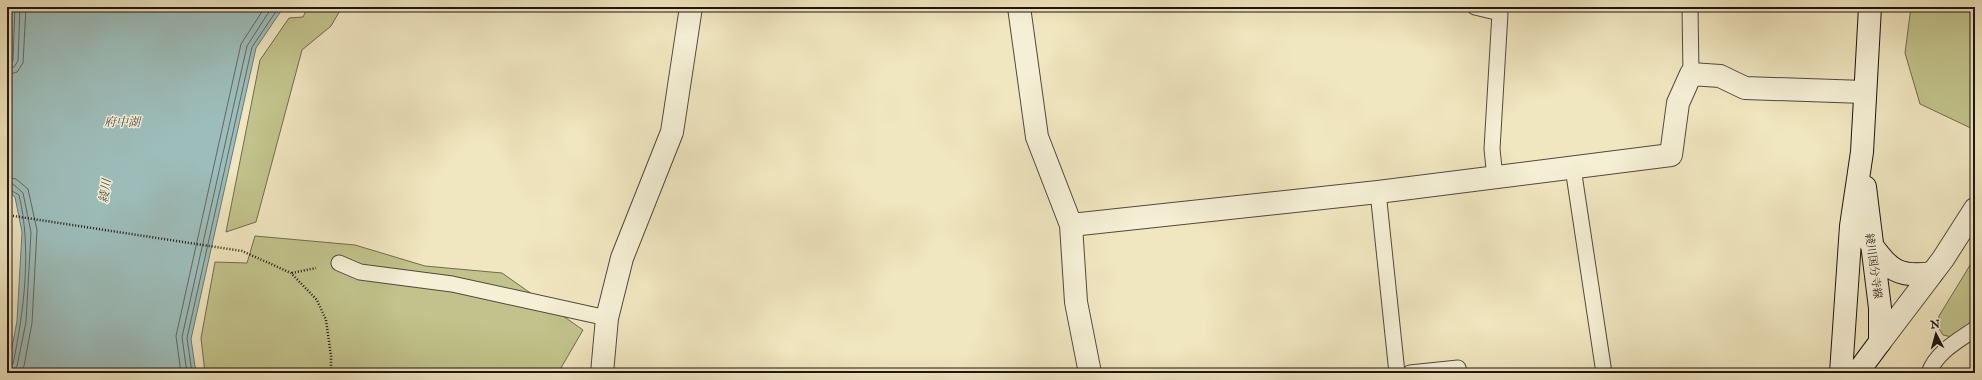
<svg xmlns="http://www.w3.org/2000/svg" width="1982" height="380" font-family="'IM FELL English','Noto Serif JP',serif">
	<rect width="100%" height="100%" fill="#f0e6bf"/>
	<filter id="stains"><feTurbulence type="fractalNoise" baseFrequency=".005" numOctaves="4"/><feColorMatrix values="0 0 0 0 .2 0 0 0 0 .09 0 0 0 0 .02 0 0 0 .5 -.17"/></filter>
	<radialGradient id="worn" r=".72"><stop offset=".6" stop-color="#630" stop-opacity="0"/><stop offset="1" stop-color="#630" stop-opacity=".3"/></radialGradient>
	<path fill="#c2c38c" stroke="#706c4d" d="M308,7H342L331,26L302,50L256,222L226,232L260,60L289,18L303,17Z
		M1911,7H1975V130L1920,104L1905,53Z
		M255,236L355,245L425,266L502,273L583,330L558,373H205L201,338L215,262L247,263Z
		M1975,257C1975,266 1972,273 1971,282C1970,289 1974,296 1975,303C1977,321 1965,329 1952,337L1943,335L1938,327L1939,316Z"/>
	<path fill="#9dbdba" stroke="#6b7a75" d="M11,7H288L281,11L256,48L191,339L196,373H7L17,321L22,232L15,197L7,191V100Z"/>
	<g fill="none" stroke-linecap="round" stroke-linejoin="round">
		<path stroke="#5e6964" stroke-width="1" d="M7,64L11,63L13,60L15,7
			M7,69L14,67L18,61L20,7
			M7,75L17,72L23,63L26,7
			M7,177L16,179L28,189L37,230L32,323L24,366L20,373
			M7,183L13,184L23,193L31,232L26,322L17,366L13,371L7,373
			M7,188L19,195C32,248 24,311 13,364L7,367
			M181,373L176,336L241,44L265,7
			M187,373L182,337L247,46L272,7
			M192,373L187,338L252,47L279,7"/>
		<defs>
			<path id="lane" d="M1475,7L1500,13L1492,149L1495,178
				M1690,7L1691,74
				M1573,168L1604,373
				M1378,192L1397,373
				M339,263L360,272L452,284L607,318
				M1410,373L1458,368L1459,373
				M1929,373C1936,352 1958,341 1975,329"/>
			<path id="street" d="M1019,7L1037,137L1071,225L1076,302L1090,373
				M1071,225L1378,192L1671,155L1678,103L1691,74L1720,76L1745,88L1864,92
				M1880,342L1943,259L1975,209
				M602,373L607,318L622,258L672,132L691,7"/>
			<path id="secondary" d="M1871,244C1889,270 1899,278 1932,273
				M1841,373L1851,226L1862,152L1870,7
				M1857,373L1880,342V308L1865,187"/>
		</defs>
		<use href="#lane" stroke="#53493a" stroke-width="17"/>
		<use href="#street" stroke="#53493a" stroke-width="24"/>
		<use href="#secondary" stroke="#1f150e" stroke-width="24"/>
		<path stroke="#1f150e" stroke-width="2.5" stroke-dasharray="1 2" stroke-linecap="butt" d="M7,215L242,251L291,273L317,300L326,320L331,356V373
			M292,273L316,268"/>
		<use href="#lane" stroke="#f5efd5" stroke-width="15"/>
		<use href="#street" stroke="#f5efd5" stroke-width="22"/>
		<use href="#secondary" stroke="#f5efd5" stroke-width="22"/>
	</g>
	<g text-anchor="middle" stroke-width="3" stroke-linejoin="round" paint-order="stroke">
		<g font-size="11" fill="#1f150e" stroke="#f5efd5">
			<text transform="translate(1874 266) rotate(82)" y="4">綾川国分寺線</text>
		</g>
		<g font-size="12" font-style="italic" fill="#4b504a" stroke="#f5efd5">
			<text x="122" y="126">府中湖</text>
			<text transform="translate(105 191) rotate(-82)" y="4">綾川</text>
		</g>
	</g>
	<rect width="1982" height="380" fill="none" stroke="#f0e6bf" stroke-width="24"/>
	<rect x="8" y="8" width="1966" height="364" fill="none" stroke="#1f150e" stroke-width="2"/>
	<rect x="12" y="12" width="1958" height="356" fill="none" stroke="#1f150e"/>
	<g transform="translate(1936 334) rotate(354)" stroke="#f5efd5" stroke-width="3" paint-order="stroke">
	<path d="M0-3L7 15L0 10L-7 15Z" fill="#1f150e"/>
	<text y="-6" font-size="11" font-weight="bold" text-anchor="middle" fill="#1f150e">N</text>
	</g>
	<rect width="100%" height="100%" filter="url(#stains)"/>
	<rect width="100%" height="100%" fill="url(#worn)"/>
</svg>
